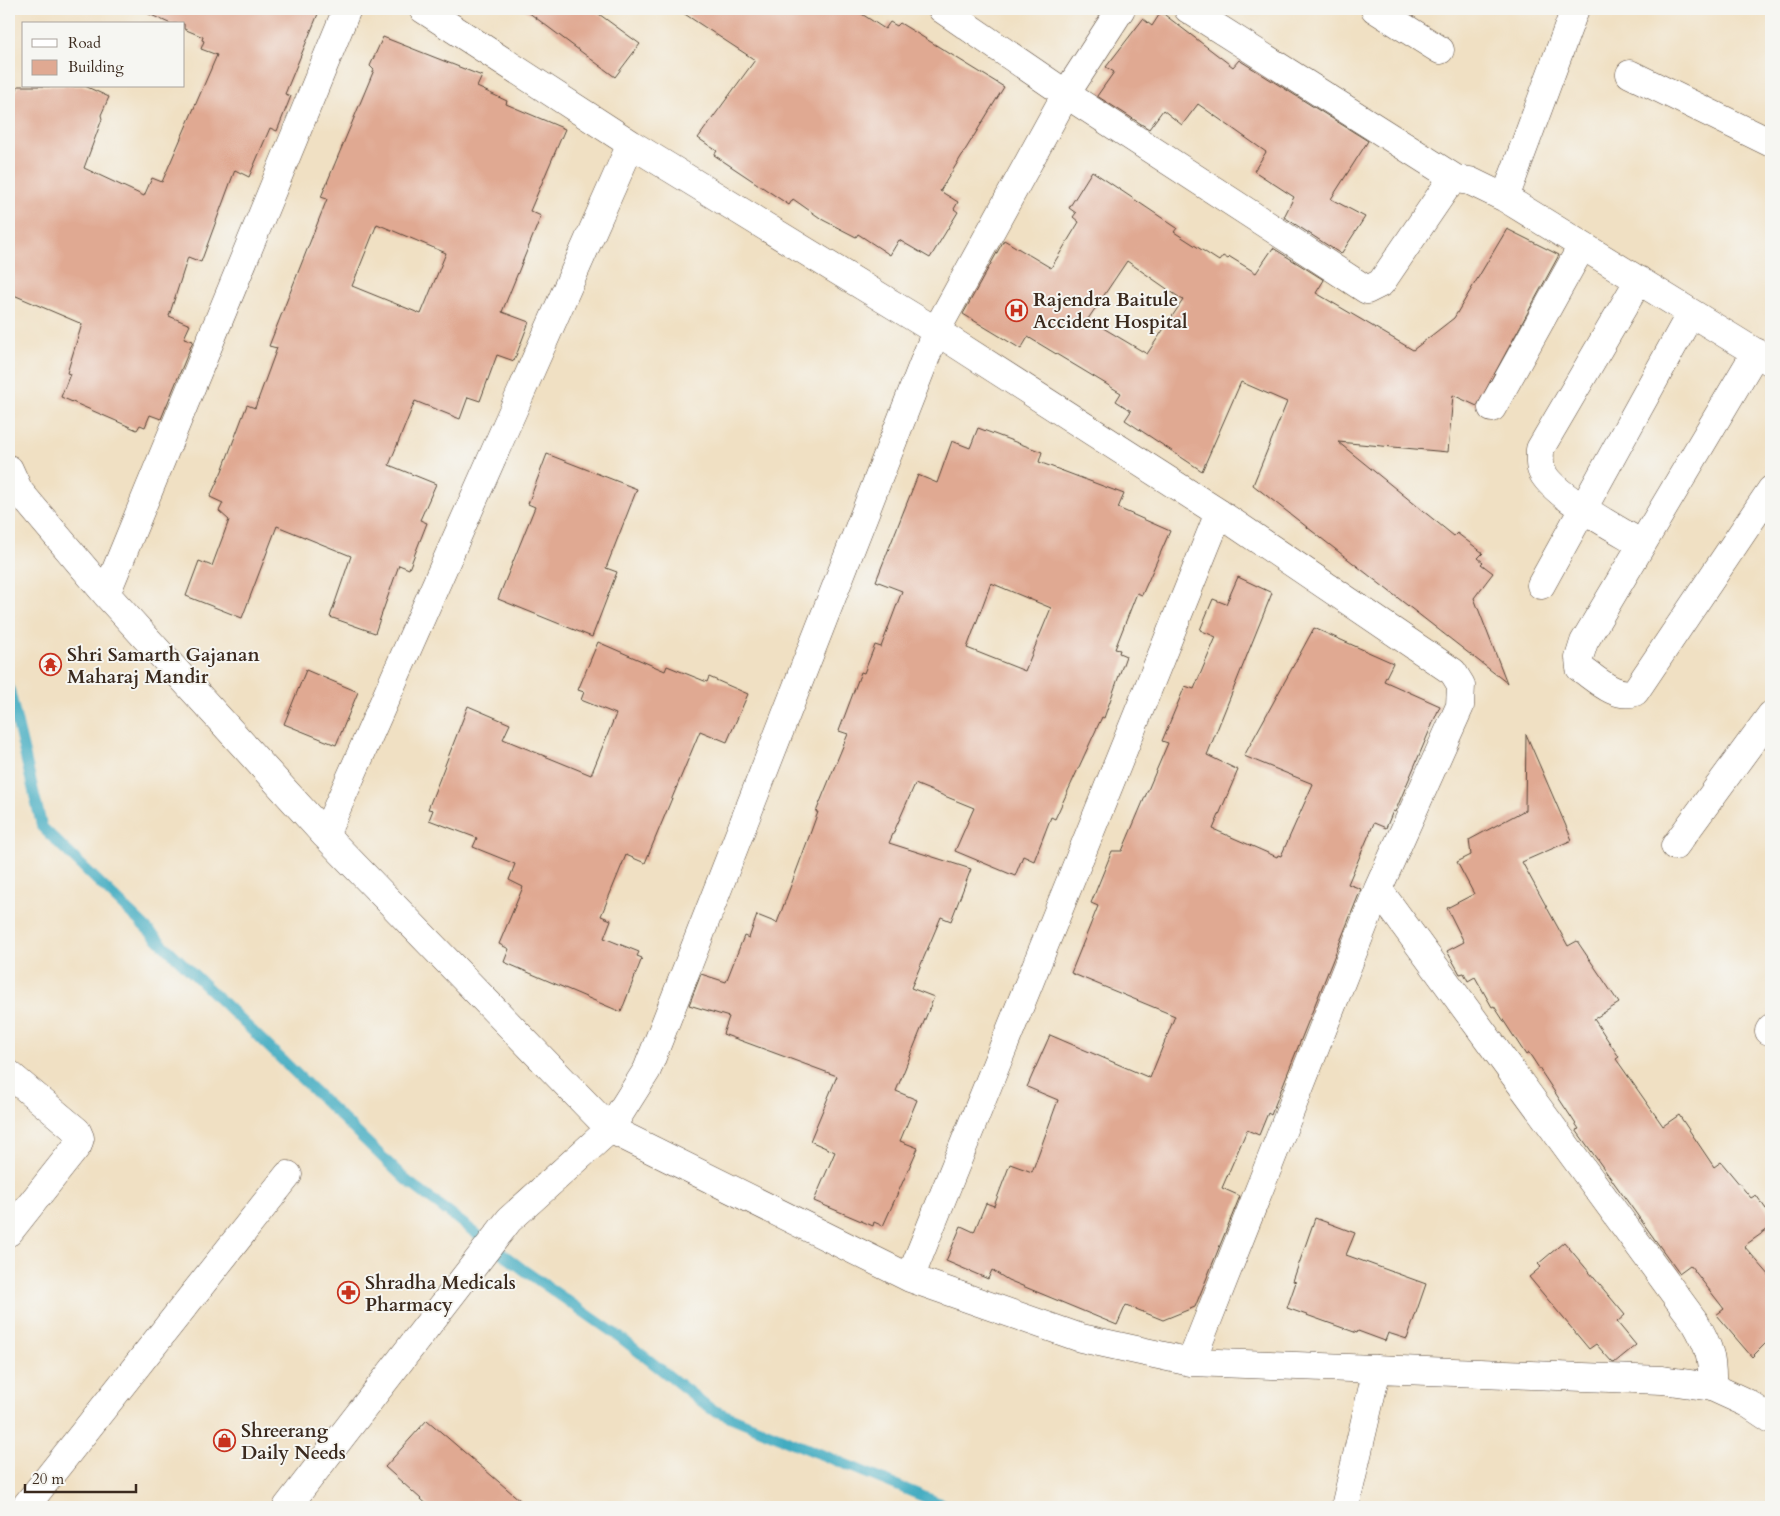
<svg xmlns="http://www.w3.org/2000/svg" width="1780" height="1516" font-family="Cardo,serif">
	<rect width="100%" height="100%" fill="#f6f6f2"/>
	<filter id="ink" filterUnits="userSpaceOnUse"><feTurbulence type="fractalNoise" baseFrequency=".02" numOctaves="2"/><feDisplacementMap in="SourceGraphic" scale="10" xChannelSelector="R" yChannelSelector="G"/><feConvolveMatrix kernelMatrix="1 2 1 2 8 2 1 2 1" color-interpolation-filters="sRGB"/></filter>
	<filter id="wash" filterUnits="userSpaceOnUse"><feTurbulence type="fractalNoise" baseFrequency=".0096" numOctaves="4" result="noise"/><feDisplacementMap in="SourceGraphic" scale="20" xChannelSelector="R" yChannelSelector="G"/><feGaussianBlur stdDeviation="1.12" result="paint"/><feColorMatrix in="noise" values="0 0 0 0 0 0 0 0 0 0 0 0 0 0 0 0 0 1.4 0 .05"/><feComposite in="paint" operator="in"/></filter>
	<g filter="url(#wash)">
		<rect width="100%" height="100%" fill="#f0e0c3"/>
		<g fill="none" stroke-linecap="round" stroke-linejoin="round">
			<path stroke="#42acc1" stroke-width="11" d="M9,688L42,827L406,1180L525,1271L621,1338L711,1409L949,1507"/>
		</g>
		<g id="blocks">
			<path fill="#e0a992" fill-rule="evenodd" d="M138,9H320L285,94L291,96L277,131L270,128L249,177L235,170L201,262L188,257L169,316L190,325L184,338L193,341L161,419L150,415L145,427L140,425L137,430L61,397L70,374L67,373L82,324L9,293V110L18,86H85L109,97L101,115L102,119L84,168L144,196L152,178L162,182L217,55L201,49L204,41L202,40L203,37L184,29V24H171Z
				M524,9H592L640,44L615,77Z
				M677,9H854L885,29L890,22L897,26L900,23L1004,87L940,191L958,202L954,209L958,212L930,258L899,240L890,255L858,234L856,237L823,220L793,199L789,205L714,155L717,151L698,138L755,60Z
				M1161,12L1233,67L1239,60L1368,141L1331,199L1365,217L1341,254L1284,217L1294,197L1254,171L1266,152L1198,104L1182,125L1163,110L1149,129L1097,96L1114,72L1106,67L1143,19L1152,26Z
				M383,37L482,76L477,87L507,101L506,104L565,129L530,211L541,216L502,312L529,322L514,361L497,355L480,401L468,397L460,419L415,401L389,465L436,484L420,520L427,523L409,569L399,565L375,633L330,617L351,556L277,526L242,618L186,596L199,561L212,566L229,520L219,511L223,503L210,497L222,471L247,405L255,408L277,348L269,346L327,199L321,197L374,70L370,66ZM377,224L446,253L421,314L352,286Z
				M1092,171L1177,228L1174,232L1219,261L1223,256L1228,259L1230,257L1256,273L1273,248L1324,280L1316,293L1413,350L1454,318L1507,229L1559,255L1477,406L1453,395L1448,452L1338,442L1454,536L1457,533L1483,553L1478,558L1483,562L1481,564L1493,573L1474,598L1507,683L1253,485L1287,402L1241,382L1202,471L1125,420L1131,411L1116,401L1121,393L1028,337L1021,349L963,314L1004,240L1051,268L1079,222L1073,217L1076,213L1069,208ZM1127,261L1183,300L1147,354L1088,319Z
				M978,428L1042,452L1039,462L1124,494L1118,508L1170,531L1142,595L1137,593L1115,649L1120,650L1119,653L1126,656L1104,718L1102,717L1055,819L1051,817L1034,861L1023,856L1015,876L955,851L974,808L915,784L889,843L971,869L951,921L941,917L911,988L934,997L896,1091L917,1100L900,1141L918,1148L883,1226L874,1222L873,1226L814,1201L835,1152L810,1141L837,1076L723,1034L729,1017L689,1005L701,974L726,982L744,936L749,938L757,915L777,923L810,834L818,812H816L848,734L839,731L861,672L864,673L875,645L881,647L902,591L876,581L918,475L937,483L952,441L970,448ZM991,583L1051,608L1025,671L967,648Z
				M547,454L637,489L606,568L617,572L592,637L498,599L535,507L528,504Z
				M1238,577L1272,593L1207,755L1238,770L1213,829L1277,857L1278,855L1281,856L1313,784L1244,756L1314,628L1393,663L1384,681L1440,706L1395,812L1393,811L1386,828L1374,823L1348,884L1361,889L1271,1115L1268,1113L1259,1135L1247,1130L1222,1188L1240,1196L1195,1307L1163,1320L1126,1305L1117,1325L1008,1280L992,1270L988,1279L946,1261L961,1226L974,1232L986,1203L994,1206L1010,1164L1032,1172L1058,1100L1027,1087L1050,1035L1150,1078L1175,1016L1071,973L1098,906L1091,903L1112,851H1122L1168,743L1162,741L1185,686L1194,689L1216,637L1200,630L1213,599L1226,604Z
				M598,642L665,671L667,666L707,682L709,677L748,694L727,742L700,731L645,863L626,855L601,916L611,920L604,938L639,952L637,956L642,958L621,1012L504,962L509,949L499,944L523,887L509,880L515,864L473,847L477,838L429,820L433,810L428,809L468,706L510,724L503,739L591,775L616,714L581,700L584,692L578,690Z
				M306,670L358,692L336,745L284,724Z
				M1526,734L1572,840L1522,862L1568,946L1577,941L1619,1003L1594,1019L1619,1057L1616,1059L1663,1126L1679,1115L1714,1167L1721,1162L1751,1198L1756,1195L1771,1216V1227L1744,1246L1771,1277V1338L1752,1357L1716,1315L1724,1309L1690,1265L1679,1273L1576,1130L1579,1129L1529,1053L1526,1055L1494,1006L1492,1007L1475,977L1468,981L1464,973L1460,974L1447,951L1464,942L1447,908L1474,894L1457,862L1471,855L1469,840L1525,810Z
				M1315,1218L1355,1233L1346,1255L1426,1284L1407,1339L1388,1333L1385,1341L1358,1331L1357,1333L1287,1308L1296,1282L1293,1281Z
				M1564,1242L1625,1315L1617,1322L1636,1345L1614,1363L1612,1362L1596,1344L1589,1349L1529,1277L1541,1267L1538,1264Z
				M427,1420L528,1507H430L385,1467Z"/>
		</g>
	</g>
	<g filter="url(#ink)">
		<use href="#blocks" fill-opacity="0" stroke="#564537" stroke-width="1"/>
		<g fill="none" stroke-linecap="round" stroke-linejoin="round">
			<defs>
				<path id="minor" d="M423,9L631,144L936,331L1219,513L1453,672L1461,685L1460,706L1378,889L1191,1362
					M942,9L1066,94L1367,290L1381,283L1445,189L1456,179L1470,181L1505,198L1771,362
					M1188,9L1456,179
					M1375,9L1440,50
					M1630,74L1771,143
					M1505,198L1575,9
					M1639,280L1540,449C1540,455 1539,463 1541,469C1549,494 1619,530 1642,544
					M1756,352L1584,642L1579,658L1580,668C1596,679 1616,699 1635,692L1771,490
					M1492,408L1582,246
					M9,469L19,491L106,594L325,835L610,1129L910,1278L1081,1338L1191,1362L1662,1380L1712,1387L1747,1403L1771,1419
					M1541,585L1691,313
					M106,594L347,9
					M325,835L631,144
					M1675,846L1771,715
					M1378,889L1695,1322C1709,1346 1713,1358 1712,1387
					M1769,1031L1771,1028
					M9,1074L77,1131L80,1138L78,1145L9,1232
					M910,1278L1219,513
					M25,1507L288,1175
					M287,1507L509,1220L610,1129L647,1070L936,331L1066,94L1121,9
					M1345,1507L1377,1369"/>
			</defs>
			<use href="#minor" stroke="#564537" stroke-width="29"/>
			<use href="#minor" stroke="#fff" stroke-width="28"/>
		</g>
	</g>
	<defs>
		<symbol id="hospital-ring" viewBox="-11 -11 22 22"><circle r="9.5" fill="#f6f6f2" stroke="#c8321e" stroke-width="1.5"/><path d="M-5-5h3v3.5h4V-5h3V5h-3V1.5h-4V5h-3Z" fill="#c8321e"/></symbol>
		<symbol id="temple-ring" viewBox="-11 -11 22 22"><circle r="9.5" fill="#f6f6f2" stroke="#c8321e" stroke-width="1.5"/><path d="M0-6L5-2H3V0L6.5 2.5H4V6H1.5V3h-3V6H-4V2.5H-6.5L-3 0V-2H-5Z" fill="#c8321e"/></symbol>
		<symbol id="pharmacy-ring" viewBox="-11 -11 22 22"><circle r="9.5" fill="#f6f6f2" stroke="#c8321e" stroke-width="1.5"/><path d="M-2-6h4v4h4v4h-4v4h-4v-4h-4v-4h4Z" fill="#c8321e"/></symbol>
		<symbol id="shop-ring" viewBox="-11 -11 22 22"><circle r="9.5" fill="#f6f6f2" stroke="#c8321e" stroke-width="1.5"/><path d="M-5-2.5h2.3a2.7 3.5 0 0 1 5.4 0H5L5.5 6h-11ZM-1.5-2.5h3a1.5 2.3 0 0 0-3 0Z" fill="#c8321e"/></symbol>
	</defs>
	<g fill-rule="evenodd">
		<use href="#hospital-ring" x="1004" y="298" width="25" height="25"/>
		<use href="#temple-ring" x="38" y="652" width="25" height="25"/>
		<use href="#pharmacy-ring" x="336" y="1280" width="25" height="25"/>
		<use href="#shop-ring" x="212" y="1428" width="25" height="25"/>
	</g>
	<g text-anchor="middle" stroke-width="4" stroke-linejoin="round" paint-order="stroke">
		<g font-size="19" font-weight="bold" fill="#3b2a1e" stroke="#f6f6f2" text-anchor="start">
			<text x="1033" y="306">Rajendra Baitule<tspan x="1033" dy="22">Accident Hospital</tspan></text>
			<text x="67" y="661">Shri Samarth Gajanan<tspan x="67" dy="22">Maharaj Mandir</tspan></text>
			<text x="365" y="1289">Shradha Medicals<tspan x="365" dy="22">Pharmacy</tspan></text>
			<text x="241" y="1437">Shreerang<tspan x="241" dy="22">Daily Needs</tspan></text>
		</g>
	</g>
	<rect width="1780" height="1516" fill="none" stroke="#f6f6f2" stroke-width="30"/>
	<rect x="22" y="22" width="162" height="65" fill="#f6f6f2" stroke="#aba49d"/>
	<rect x="32" y="39" width="25" height="8" fill="#ffffff" stroke="#aba49d"/>
	<text x="68" y="48" font-size="15" fill="#3b2a1e">Road</text>
	<rect x="32" y="60" width="25" height="15" fill="#e0a992" stroke="#aba49d"/>
	<text x="68" y="72" font-size="15" fill="#3b2a1e">Building</text>
	<path d="M25 1484v8h111v-8" fill="none" stroke="#3b2a1e" stroke-width="2.5"/>
	<text x="32" y="1484" font-size="15" fill="#3b2a1e" stroke="#f6f6f2" stroke-width="4" paint-order="stroke">20 m</text>
</svg>
